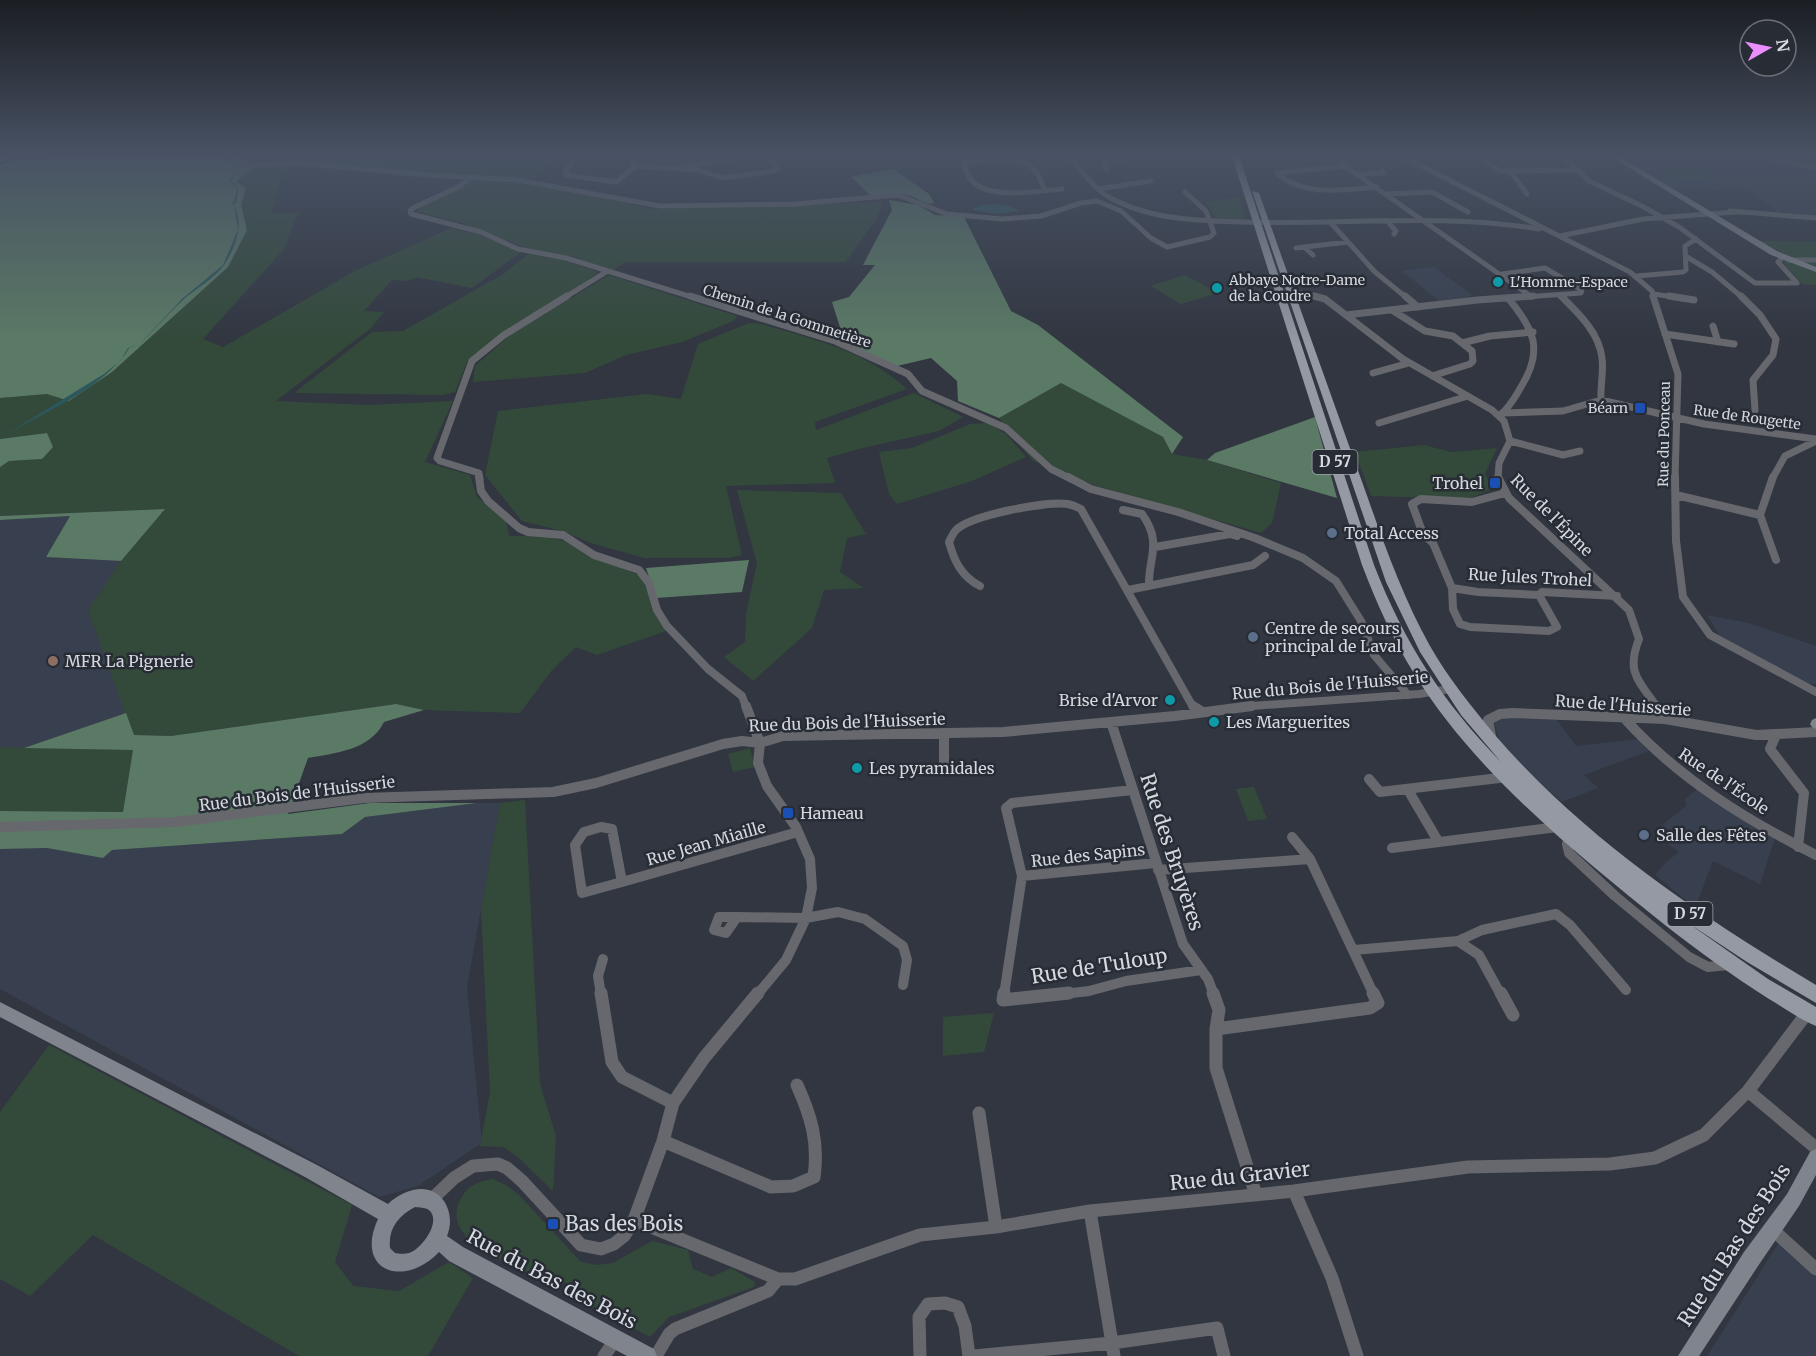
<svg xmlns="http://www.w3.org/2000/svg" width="1816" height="1356" font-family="Merriweather,serif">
	<rect width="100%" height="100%" fill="#313640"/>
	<path fill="#38404f" d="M1753,155L1816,169V217L1776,211L1751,191L1674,189L1629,164L1641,161L1746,162L1743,156Z
		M1434,267L1473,296L1439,301L1402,271Z
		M70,516L46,557L121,561L88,610L126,713L24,748L0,747V520Z
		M1707,615L1749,623L1816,646V684H1808L1721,638Z
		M1503,718L1557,720L1576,746L1638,739L1649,751L1584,775L1598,788L1562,802L1527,772L1499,739L1494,722Z
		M1698,788L1775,838L1760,884L1713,861L1695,908L1655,875L1665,863L1679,852L1658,837L1662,834L1656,830L1686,806L1685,799Z
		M477,803H500L467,987L482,1143L418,1186L379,1197L0,989V849L47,848L103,858L112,850L342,834L365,817Z
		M1780,1241L1816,1271V1356H1707Z"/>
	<path fill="#334a3a" d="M297,153H554L535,179L429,173L299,160Z
		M284,166L272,213H298L284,249L203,339L223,347L355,271L451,228L483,236L521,252L472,288L416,277L407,281L392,280L364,311L384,312L371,328L276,401L367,405L453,401L425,462L470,475L477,497L506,520L509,536H543L569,542L588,556L641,576L666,631L597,655L576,647L552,670L520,713L424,710L395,704L171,736L133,735L88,610L121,561L164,509L0,516V467L9,461L41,459L47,433L0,439V398L47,394L69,401L247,230L241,205L246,188L236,182L252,168Z
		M1694,168L1710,179L1676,180L1661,169Z
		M475,180L536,183L652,209L883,202L876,219L846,262H625L609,273L576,257L527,248L462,223L417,212L421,207Z
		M1239,197L1245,217L1242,219L1216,218L1205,202Z
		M1759,241L1816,242V285L1802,284L1782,261L1792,257Z
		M528,254L563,260L598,272L569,294L510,327L467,362L455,392L443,395L294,393L372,332L403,331L505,273Z
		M609,275L737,316L733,321L682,342L626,355L585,373L473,382L475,366L509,336Z
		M1185,275L1218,293L1181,304L1151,286Z
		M749,323L761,324C816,340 864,350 907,389L815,422L816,430L914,393L963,417L939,431L863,448L827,458L835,483L726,486L742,555L729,558H644L591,543L562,531L522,521L485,475L498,411L647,394L681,399L698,344Z
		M1061,383L1163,437L1172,454L1207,460L1281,483L1272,523L1261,533L1097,486L1032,460L999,418Z
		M987,423L1006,434L1026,457L972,481L897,504L889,494L879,452L912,448L970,424Z
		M1424,445L1451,452L1497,448L1485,474L1493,488L1469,499L1371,496L1355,452Z
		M737,490L841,493L866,534L847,538L840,572L864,588L824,590L812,628L753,681L724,657L745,642L746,614L757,563Z
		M0,747L133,750L123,812L0,811Z
		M750,748L755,767L733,772L728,754Z
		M1254,787L1267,819L1248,821L1236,789Z
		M525,800L540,1084L556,1136L553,1191L518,1157L503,1147L480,1146L490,1092L481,909L500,803Z
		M994,1013L984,1052L943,1056V1017Z
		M49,1045L352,1205L335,1262L353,1286L399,1291L449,1262L473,1278L428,1356H299L93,1235L30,1296L0,1279V1112Z
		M493,1179L506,1185L519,1195L581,1262L597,1265L613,1263L652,1241L688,1250L693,1269L712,1277L731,1268L755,1282L754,1287L669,1317L650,1337L582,1301L579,1288L546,1275L535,1277C508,1262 440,1240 460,1200C467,1186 478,1181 493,1179Z"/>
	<path fill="#5b7a65" d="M95,153H240L252,168L236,182L246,188L241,205L247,230L228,267L112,372L69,401L47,394L0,398V165L11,161Z
		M893,169L929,194L934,203C924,205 920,199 911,196C899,192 884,195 871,196L851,177Z
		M889,200L918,205L935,215L964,217L1011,311L1038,325L1183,437L1172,454L1163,437L1061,383L999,418L958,401L957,381L931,358L897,366L845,343L832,302L849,297L875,265H863L892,210Z
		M1315,417L1337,498L1207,460L1215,453Z
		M47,433L53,447L42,459L9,461L0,467V439Z
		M165,509L121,561L46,557L70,516L0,520V516Z
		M749,560L742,592L656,598L646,568Z
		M396,704L424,710L384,722C370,750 336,753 308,758L288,814L370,803H477L365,817L342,834L112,850L103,858L47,848L0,849V811L123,812L133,750L24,748L126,713L134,735L171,736Z"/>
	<path fill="#2c575d" d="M241,167L235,173L232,182L239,189L236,203L233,204C245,221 236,248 224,265C215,278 197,288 185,298C169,313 154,330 139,345L130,347C104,389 42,413 0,438L104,374L120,361L128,348L139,345L182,299L223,265L238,230L234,205L231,204L234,202L237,189L230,182V179L234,176L233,174Z
		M995,204L1009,206L1020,211L997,214L972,210L978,206Z"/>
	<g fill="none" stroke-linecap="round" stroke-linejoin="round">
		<path stroke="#66686d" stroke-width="5" d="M228,153L227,158L241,166L298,163L429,175L517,180L660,206L795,204L898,195L947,214L1002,219L1041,216L1081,203L1097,201L1121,211L1151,238L1167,247L1210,237L1214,233L1206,211L1185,192
			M579,153L565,172L566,175L616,182L635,166L629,153
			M961,153C964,163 966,176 974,183C992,199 1039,191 1062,189
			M1067,153C1079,168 1091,185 1107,196C1149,220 1198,221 1244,222C1342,225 1442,213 1539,229
			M1091,153C1106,162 1122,158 1139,156L1136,153
			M1283,153H1304
			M1329,153L1342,160
			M1342,153L1345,166L1532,297
			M1396,153L1630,272L1652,291L1654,298
			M1474,153L1500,171L1575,170
			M1559,153L1589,181L1642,206L1679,227L1755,283H1797
			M1749,153L1816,168
			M1139,156L1163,155
			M1480,157L1560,154
			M1107,158L1104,166L1107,169
			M1408,158L1449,153
			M667,160L673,153
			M965,163C984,161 1013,154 1030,166C1038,171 1041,182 1045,190
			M635,166L698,170L724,178L774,171L778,168L765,155L756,153L677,168
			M1345,166L1277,173C1301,197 1346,190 1377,187
			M1511,172L1527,194
			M1357,174L1384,173L1381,170
			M471,177L460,186L413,208L410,211L411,214L481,232L518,249L566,258L695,298
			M1098,189L1151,181
			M1387,194L1432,192L1468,212
			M1730,211L1816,218
			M1388,222L1396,231L1394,234
			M1331,223L1375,272L1407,298
			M1560,236L1643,219L1735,212
			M1304,247L1313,255
			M1296,248L1348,242
			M1687,257L1712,272L1743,298
			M1783,257L1778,262L1797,283
			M1789,260H1816
			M1502,274L1545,268L1582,290L1581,293L1511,298
			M1637,276L1683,272L1686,270L1685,246L1696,239
			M1290,290L1320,298
			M1654,294L1679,298
			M1560,295L1563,298
			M564,298L606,272"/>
		<path stroke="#66686d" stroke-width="7" d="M690,296L835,341L908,374L922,391L1006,428L1051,469L1071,479
			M1314,296L1325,299L1403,359L1492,410L1504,421L1510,441L1499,463L1498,479
			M1405,296L1418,307
			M1561,296C1578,313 1599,332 1602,358C1604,372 1600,386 1601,400
			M1653,296L1678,374L1675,479
			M1669,296L1694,300
			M1741,296L1760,315L1776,339L1773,355L1753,380L1755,410
			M1392,310L1425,331L1453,336L1472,351L1473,361L1470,364L1432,376
			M1346,315L1477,300L1533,296
			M1713,326L1718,342
			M1665,334L1734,344
			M1462,343L1490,336L1533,332
			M1373,373L1409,363
			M1504,413L1563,411L1601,400L1704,424L1816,439
			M1501,414C1510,407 1515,397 1521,387C1544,350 1534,329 1508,298
			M1379,423L1468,396
			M1510,441L1563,455L1580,451
			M480,479L479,473L440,461L437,458L472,361L504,335L567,296
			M1772,479L1785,456L1816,441"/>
		<path stroke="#66686d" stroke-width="8" d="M479,477L481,491L488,501L519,528L528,532L563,535L594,555L639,570L649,583L657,610L667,626L708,669L742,696L746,707
			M1068,477L1091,489L1178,512L1255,538L1303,558L1336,581L1361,621L1374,655L1408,695
			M1498,477L1509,498L1629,610L1639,639C1626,672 1638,680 1657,707
			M1675,477L1676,541L1683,597L1710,635L1816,692
			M1773,477L1760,515L1776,560
			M1505,493L1472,502L1421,499L1412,504L1423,534L1433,543L1452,588L1478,592L1539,595L1542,592L1617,596
			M1676,495L1760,515
			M1123,510L1142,514C1163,543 1148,558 1149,586
			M1155,547L1230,534L1237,536
			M980,586C962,577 954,561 949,542C951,538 953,533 956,530C971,515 1046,501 1068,504C1072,505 1077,507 1081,509L1193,707
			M1452,588L1453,609L1460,624L1470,627L1549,631L1557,627L1539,595
			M1128,590L1253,565L1265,556
			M1238,707L1419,694L1450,689"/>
		<path stroke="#66686d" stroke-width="10" d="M746,706L760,743L758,763L767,786L796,827L810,859L812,888L806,918L786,960L757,995
			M1193,706L1201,711
			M1656,706L1665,719
			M1625,719C1678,778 1746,820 1816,855
			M1111,722L1183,944L1208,979L1214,995
			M944,733V769
			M1776,735L1770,749L1804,793L1798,847
			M1491,736L1488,720L1500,714L1513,713L1665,719L1756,735L1816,732
			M1369,779L1380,792L1508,777
			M1408,790L1438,841
			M0,827L176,822L364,798L553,792L596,783L723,744L742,741L760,743L783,736L1003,732L1175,716L1252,706
			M601,827L612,829L622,882L582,893L575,845L584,832Z
			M1569,836L1567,844L1569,853L1615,896L1689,957L1708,967L1729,965
			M1292,837L1310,859L1374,995
			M1392,848L1558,827
			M1158,870L1310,859
			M1022,876L1156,863
			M622,882L798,832
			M719,917H737L726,933L714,930Z
			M737,917L806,918L838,912L865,919L903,946L907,960L903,985
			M1458,941L1482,930L1556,914L1570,925L1626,990
			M1354,950L1458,941L1479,955L1501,995
			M601,995L598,976L603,959
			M1004,995L1022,876L1006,808L1012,803L1133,790
			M1055,995L1089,991L1126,981L1201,970"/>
		<path stroke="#66686d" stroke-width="13" d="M601,993L612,1062L622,1077L673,1103
			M1004,993L1003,1000L1069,993
			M1213,993L1219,1010L1216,1029V1068L1256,1195
			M1501,993L1513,1015
			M1216,1029L1370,1008L1378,1003L1373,993
			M1748,1091L1816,1148
			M979,1113L996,1227
			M663,1141L771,1187L793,1186L814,1177C819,1142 811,1116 797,1085
			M1294,1191L1332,1278L1357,1356
			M431,1200L454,1178L473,1166L498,1164L507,1168L522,1181L581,1245L601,1249L614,1244L624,1236L634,1220L663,1141L673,1103L704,1058L758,993
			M1090,1211L1112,1343L1217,1328L1224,1356
			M634,1220L778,1279H795L920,1235L996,1227L1090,1211L1294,1191L1468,1167L1610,1164L1655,1158L1704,1135L1748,1091L1807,1013
			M1773,1230L1816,1269
			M604,1356L616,1339
			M656,1356L669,1334L675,1329L768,1291L778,1279
			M920,1356L919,1317L928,1304L945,1303L958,1307L965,1326L969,1356
			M974,1356L1112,1343L1114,1356"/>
		<path fill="#80848c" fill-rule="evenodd" d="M16,153H26L0,163V159Z
			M1605,153H1613L1777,251L1816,267V272L1771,255Z
			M1816,718V729L1812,727L1810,724L1812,720Z
			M0,1002L317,1165L388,1204C394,1198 404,1192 413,1190C441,1183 457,1212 447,1236L463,1247L654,1349L657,1356H627L449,1261L439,1252C404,1289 354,1271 378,1219L305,1177L0,1017ZM415,1207C419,1208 425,1207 429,1210C442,1221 422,1249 409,1253C405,1254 399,1254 395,1253L390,1248C388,1229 398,1216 415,1207Z
			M1816,1149V1175L1799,1206L1758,1266L1699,1356H1678L1744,1252L1787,1194L1810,1152Z"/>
		<path fill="#9499a3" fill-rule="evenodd" d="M1231,153H1238L1374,565C1405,644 1442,701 1501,762L1461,715L1420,652L1386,582L1252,191L1259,193C1290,280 1321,367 1352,454C1376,519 1396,585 1430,646C1448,678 1472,707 1495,735C1585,839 1699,915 1816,985V1003L1747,962L1688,923L1768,979L1816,1007V1026C1799,1019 1784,1008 1769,999C1733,976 1698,951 1665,925C1576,854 1475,772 1415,675C1393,640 1377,604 1362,565Z"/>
	</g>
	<linearGradient id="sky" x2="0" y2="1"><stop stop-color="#1b1e23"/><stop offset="0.45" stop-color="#485264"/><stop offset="1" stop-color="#485264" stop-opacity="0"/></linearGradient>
	<rect width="1816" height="343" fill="url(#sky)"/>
	<g fill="#0f9aa8" stroke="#272c35" stroke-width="2">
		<circle cx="1498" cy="282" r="6"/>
		<circle cx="1217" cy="288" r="6"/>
		<circle cx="1170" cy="700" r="6"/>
		<circle cx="1214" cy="722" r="6"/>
		<circle cx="857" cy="768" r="6"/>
	</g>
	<g fill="#1a4fb4" stroke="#272c35" stroke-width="2">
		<rect x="1634" y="402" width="12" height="12" rx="3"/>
		<rect x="1489" y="477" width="12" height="12" rx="3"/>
		<rect x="782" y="807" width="12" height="12" rx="3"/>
		<rect x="547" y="1218" width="12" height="12" rx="3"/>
	</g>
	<g fill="#5c6f8a" stroke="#272c35" stroke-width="2">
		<circle cx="1332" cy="533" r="6"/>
		<circle cx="1253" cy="637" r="6"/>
		<circle cx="1644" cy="835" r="6"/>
	</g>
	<circle fill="#8d6e63" stroke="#272c35" stroke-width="2" cx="53" cy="661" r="6"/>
	<g text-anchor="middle" stroke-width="5" stroke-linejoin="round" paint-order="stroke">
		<g font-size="14" fill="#d5d8de" stroke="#272c35" text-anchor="start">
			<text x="1229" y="285">Abbaye Notre-Dame<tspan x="1229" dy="16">de la Coudre</tspan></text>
			<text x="1510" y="287">L'Homme-Espace</text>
			<text x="1628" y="413" text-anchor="end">Béarn</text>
		</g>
		<g font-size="14" fill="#d5d8de" stroke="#272c35">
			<text transform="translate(787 316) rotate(18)" y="5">Chemin de la Gommetière</text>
			<text transform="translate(1747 417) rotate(8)" y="5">Rue de Rougette</text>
			<text transform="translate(1664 434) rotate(-89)" y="5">Rue du Ponceau</text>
		</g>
		<g fill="#272c35" stroke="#a1a4ab" stroke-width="1.5">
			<rect x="1312.5" y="450" width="45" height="24" rx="4.5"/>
			<rect x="1667.5" y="902" width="45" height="24" rx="4.5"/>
		</g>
		<g font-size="15" font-weight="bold" fill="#d5d8de">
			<text x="1335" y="467">D 57</text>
			<text x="1690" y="919">D 57</text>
		</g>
		<g font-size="16" fill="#d5d8de" stroke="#272c35" text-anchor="start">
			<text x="1483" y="489" text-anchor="end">Trohel</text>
			<text x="1344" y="539">Total Access</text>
			<text x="1265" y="634">Centre de secours<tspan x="1265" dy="18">principal de Laval</tspan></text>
			<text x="65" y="667">MFR La Pignerie</text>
			<text x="1158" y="706" text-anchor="end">Brise d'Arvor</text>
			<text x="1226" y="728">Les Marguerites</text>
			<text x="869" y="774">Les pyramidales</text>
			<text x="800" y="819">Hameau</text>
			<text x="1656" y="841">Salle des Fêtes</text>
		</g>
		<g font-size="16" fill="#d5d8de" stroke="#272c35">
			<text transform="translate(1552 515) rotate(45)" y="6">Rue de l'Épine</text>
			<text transform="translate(1530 577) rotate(3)" y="6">Rue Jules Trohel</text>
			<text transform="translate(1330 685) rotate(-5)" y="6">Rue du Bois de l'Huisserie</text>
			<text transform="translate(1623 705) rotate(4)" y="6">Rue de l'Huisserie</text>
			<text transform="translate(847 722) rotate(-2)" y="6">Rue du Bois de l'Huisserie</text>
			<text transform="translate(1724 781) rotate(34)" y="6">Rue de l'École</text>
			<text transform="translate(297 793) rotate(-7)" y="6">Rue du Bois de l'Huisserie</text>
			<text transform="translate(706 843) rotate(-16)" y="6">Rue Jean Miaille</text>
			<text transform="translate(1088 855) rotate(-6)" y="6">Rue des Sapins</text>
		</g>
		<g font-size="20" fill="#d5d8de" stroke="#272c35">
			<text transform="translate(1172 852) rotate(72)" y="7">Rue des Bruyères</text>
			<text transform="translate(1099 966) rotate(-9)" y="7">Rue de Tuloup</text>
			<text transform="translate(1240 1176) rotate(-6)" y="7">Rue du Gravier</text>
			<text transform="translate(1734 1245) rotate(-57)" y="7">Rue du Bas des Bois</text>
			<text transform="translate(552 1279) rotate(28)" y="7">Rue du Bas des Bois</text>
		</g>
		<g font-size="20" fill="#d5d8de" stroke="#272c35" text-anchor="start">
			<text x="565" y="1231">Bas des Bois</text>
		</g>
	</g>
	<g transform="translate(1768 48) rotate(81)"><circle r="28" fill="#272c35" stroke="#6d7179" stroke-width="1.5"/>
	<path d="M0-4.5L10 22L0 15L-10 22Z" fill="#eb8dfc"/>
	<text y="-9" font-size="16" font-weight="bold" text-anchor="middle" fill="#d5d8de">N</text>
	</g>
</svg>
